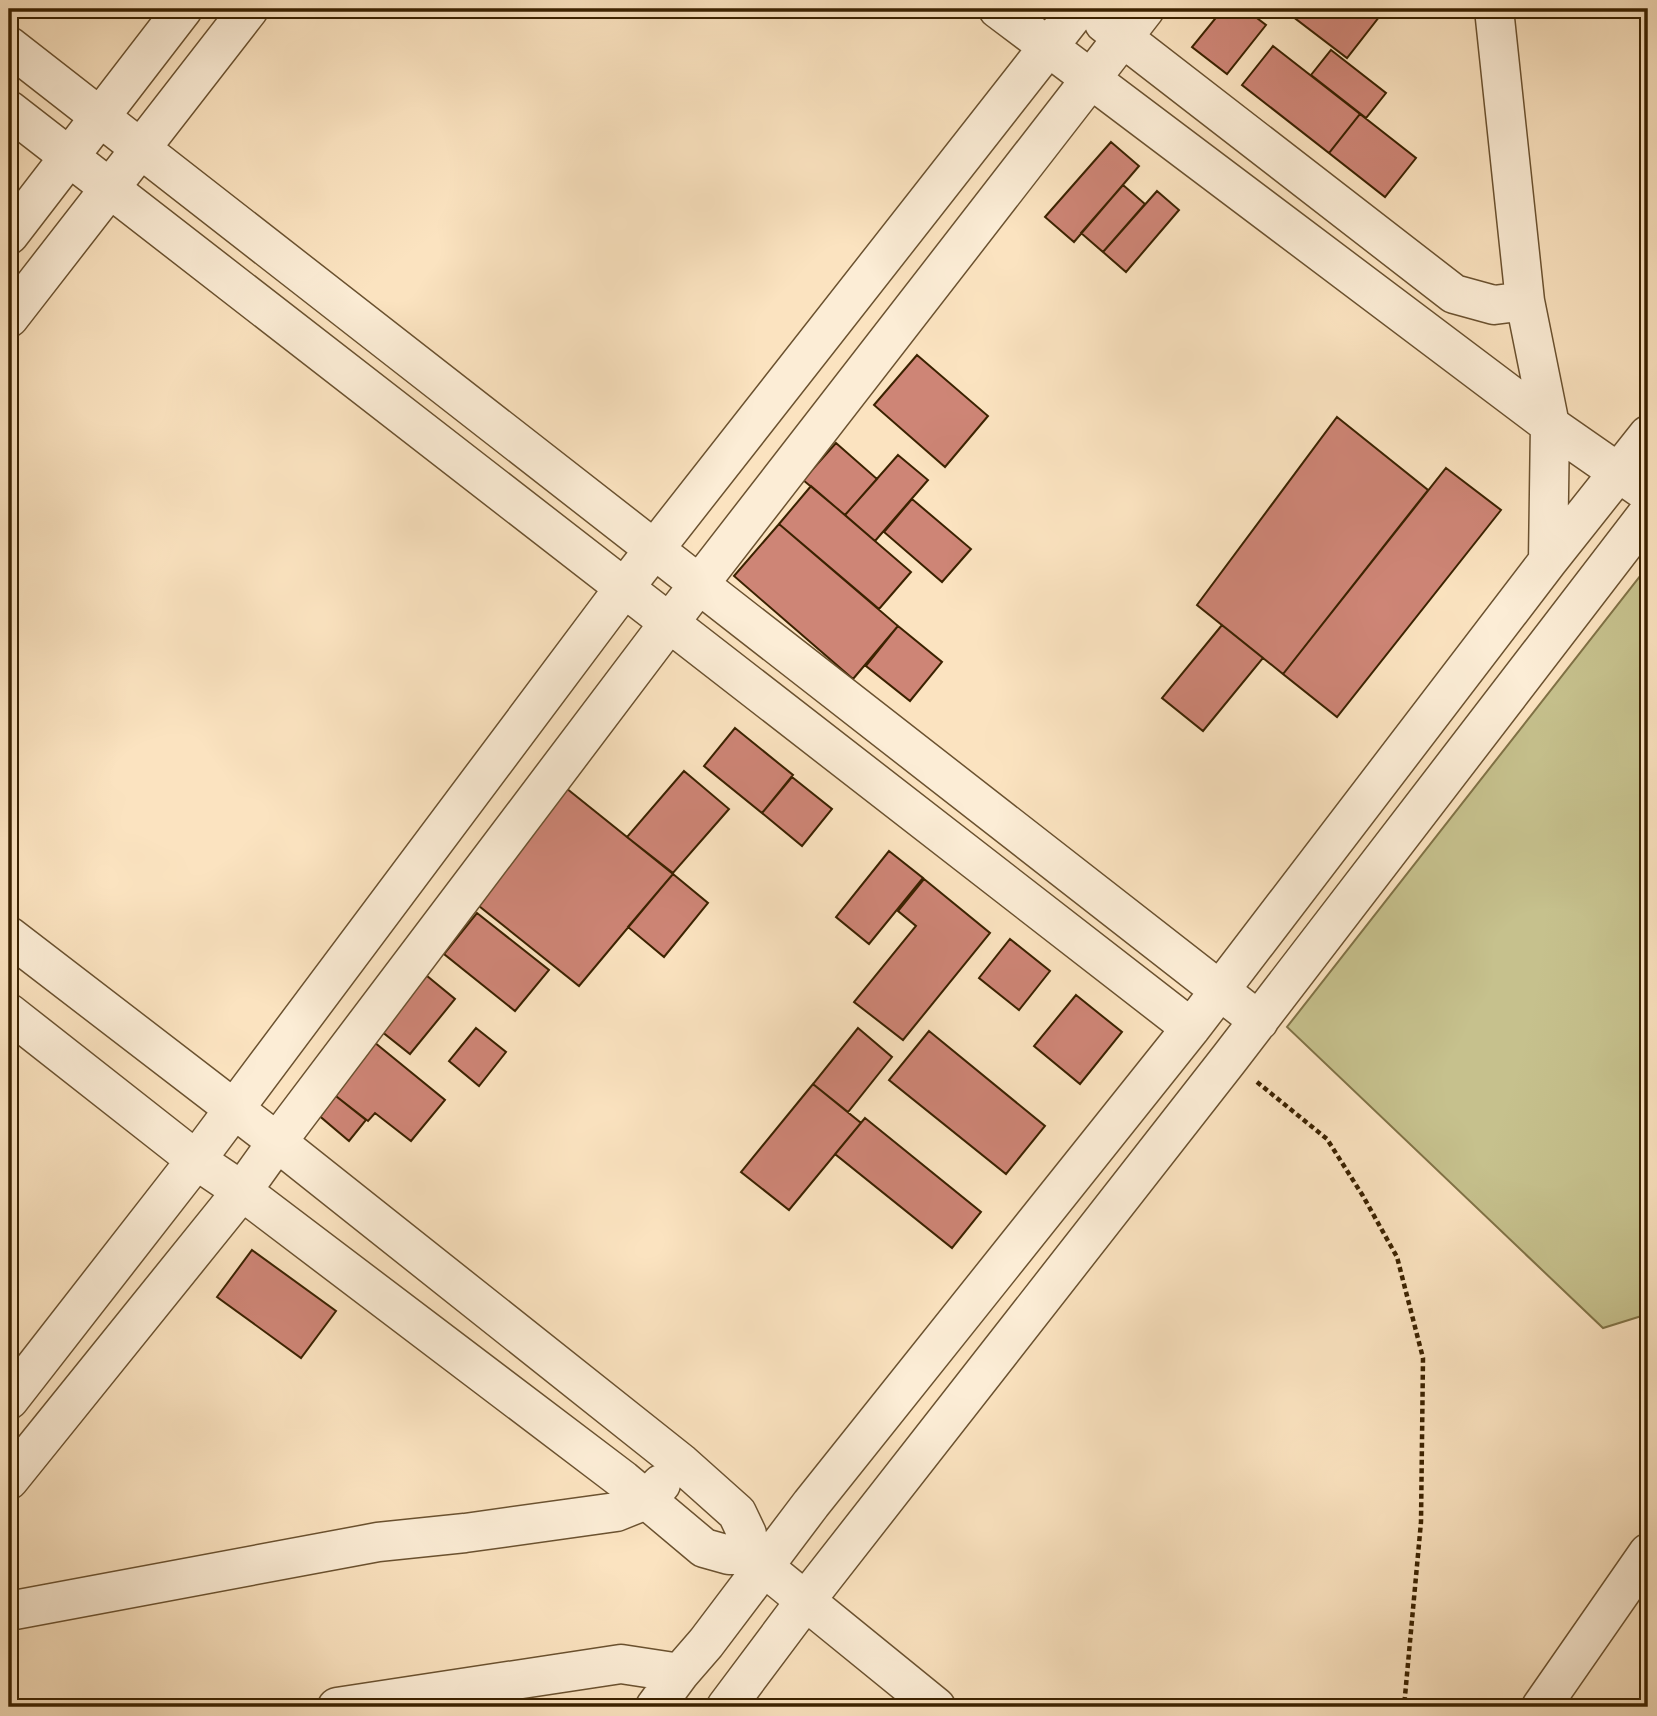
<svg xmlns="http://www.w3.org/2000/svg" width="1657" height="1716" font-family="'IM FELL English',serif">
	<rect width="100%" height="100%" fill="#fbe3c0"/>
	<filter id="stains"><feTurbulence type="fractalNoise" baseFrequency=".00286" numOctaves="4"/><feColorMatrix values="0 0 0 0 .2 0 0 0 0 .09 0 0 0 0 .02 0 0 0 .5 -.17"/></filter>
	<radialGradient id="worn" r=".72"><stop offset=".6" stop-color="#630" stop-opacity="0"/><stop offset="1" stop-color="#630" stop-opacity=".3"/></radialGradient>
	<path fill="#c6c18d" stroke="#807246" stroke-width="2" d="M1648,566V1314L1603,1328L1287,1027Z"/>
	<path fill="#ce8576" stroke="#3b2200" stroke-width="2" d="M1223,9H1245L1266,25L1227,74L1192,47Z
		M1298,9H1379L1383,12L1347,58L1292,16Z
		M1273,46L1360,114L1329,153L1242,85Z
		M1331,50L1386,93L1366,118L1311,75Z
		M1360,114L1416,158L1385,197L1329,153Z
		M1111,142L1139,166L1074,242L1045,217Z
		M1123,185L1145,204L1103,252L1081,233Z
		M1157,191L1179,210L1126,272L1103,252Z
		M917,355L988,416L945,467L874,405Z
		M1337,417L1428,490L1283,674L1197,605Z
		M836,443L877,479L845,515L803,480Z
		M898,455L928,480L875,541L845,515Z
		M1446,468L1501,510L1337,717L1283,674Z
		M811,486L911,572L879,609L779,524Z
		M912,499L971,549L942,582L884,532Z
		M779,524L898,626L853,679L734,576Z
		M1222,625L1263,658L1203,731L1162,698Z
		M898,626L942,662L910,701L866,666Z
		M735,728L793,775L762,813L704,766Z
		M684,771L729,809L673,873L627,837Z
		M792,777L832,809L802,846L762,813Z
		M566,788L673,874L579,986L474,902Z
		M889,851L923,878L869,944L836,917Z
		M673,874L708,903L664,957L628,927Z
		M924,879L990,933L903,1040L854,1002L916,926L898,911Z
		M477,913L549,970L515,1011L444,954Z
		M1010,939L1050,971L1019,1010L979,978Z
		M421,971L455,999L410,1054L376,1027Z
		M1076,995L1122,1032L1080,1084L1034,1046Z
		M476,1028L506,1052L479,1086L449,1061Z
		M858,1028L892,1057L848,1112L813,1084Z
		M929,1031L1045,1126L1006,1174L889,1080Z
		M374,1042L445,1100L411,1141L375,1113L368,1121L332,1093Z
		M813,1084L861,1123L789,1210L741,1172Z
		M332,1093L366,1120L349,1141L316,1113Z
		M865,1118L981,1212L952,1248L835,1154Z
		M252,1250L336,1311L301,1358L217,1297Z"/>
	<g fill="none" stroke-linecap="round" stroke-linejoin="round">
		<defs>
			<path id="minor" d="M998,9L1550,425L1642,489
				M1494,9L1525,301L1550,425L1548,561
				M1104,23L1454,294L1494,305L1525,301
				M9,46L1259,1021
				M9,110L1191,1028
				M9,235L183,9
				M9,318L249,9
				M9,936L277,1142L681,1463L737,1513L747,1534L748,1554
				M9,1013L196,1160L242,1191L623,1480L704,1548L729,1555L748,1554L936,1707
				M9,1400L196,1160L624,588L1078,9
				M9,1480L242,1191L277,1142L669,623L1145,9
				M9,1611L378,1542L465,1533L616,1512L646,1500L661,1484
				M337,1707L621,1664L680,1673
				M655,1707L680,1673L706,1643L811,1504L1191,1028L1548,561L1648,435
				M726,1707L806,1600L1229,1059L1648,513
				M1541,1707L1648,1553"/>
		</defs>
		<use href="#minor" stroke="#6b5230" stroke-width="41"/>
		<path stroke="#3b2200" stroke-width="4.5" stroke-dasharray="5 3.5" stroke-linecap="butt" d="M1257,1082L1327,1139L1363,1196L1397,1257L1423,1358L1421,1522L1404,1707"/>
		<use href="#minor" stroke="#fcedd6" stroke-width="38"/>
	</g>
	<rect width="1657" height="1716" fill="none" stroke="#fbe3c0" stroke-width="35"/>
	<rect x="10" y="10" width="1636" height="1695" fill="none" stroke="#3b2200" stroke-width="3.5"/>
	<rect x="18" y="18" width="1622" height="1681" fill="none" stroke="#3b2200" stroke-width="2"/>
	<rect width="100%" height="100%" filter="url(#stains)"/>
	<rect width="100%" height="100%" fill="url(#worn)"/>
</svg>
